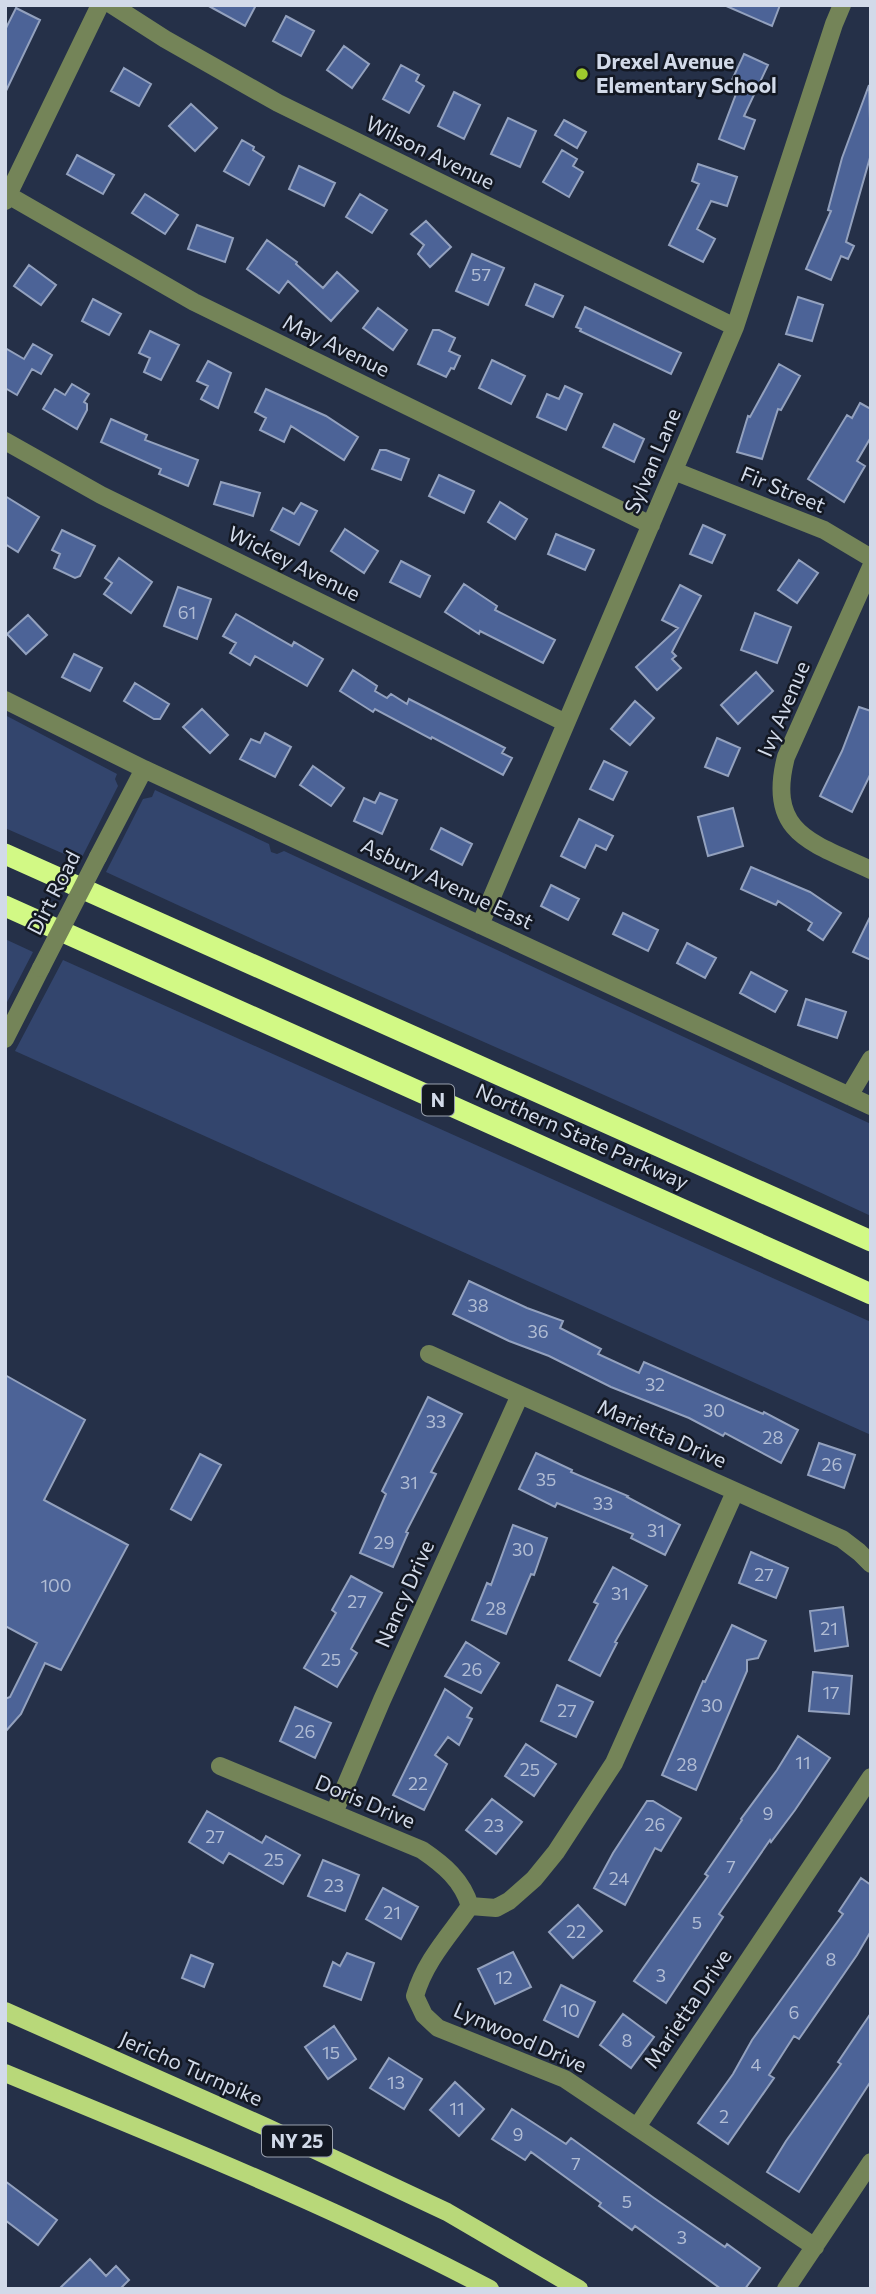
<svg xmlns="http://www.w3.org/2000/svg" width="876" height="2294" font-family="Commissioner,sans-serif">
	<rect width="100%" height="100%" fill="#253048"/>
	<path fill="#33456d" d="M5,715L117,774L115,779L118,786L80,861L5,828Z
		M155,790L269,844L271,852L277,854L284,851L871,1124V1216C617,1098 360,990 106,872L143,799L152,797Z
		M5,939L33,952L5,1006Z
		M63,960L871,1322V1435L15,1051Z"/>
	<path fill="#4c6397" stroke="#93a1be" stroke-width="2" d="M207,5H256L245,26Z
		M724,5H780L772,26Z
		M16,8L40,20L5,93V30Z
		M286,16L314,31L301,56L273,41Z
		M344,46L369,64L352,88L327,70Z
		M744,54L768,65L744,116L755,120L744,149L719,139L739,86L731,82Z
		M401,65L419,75L416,81L424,86L409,113L383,99Z
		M124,68L151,84L139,106L111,91Z
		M869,85L871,154L846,242L854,246L848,259L841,256L831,280L806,269L831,211L828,210L842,158Z
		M454,92L480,105L464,139L438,126Z
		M191,104L217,128L195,151L169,126Z
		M508,118L536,131L520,167L491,154Z
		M564,120L586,132L577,148L555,135Z
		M242,140L254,147L253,150L264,157L249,185L224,171Z
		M562,150L577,159L573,166L583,172L569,197L543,182Z
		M77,155L114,175L103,194L67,174Z
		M698,164L737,177L727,206L711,201L697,229L715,239L703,262L669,245L699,184L692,181Z
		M299,166L335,183L324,206L289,189Z
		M145,194L178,215L165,234L132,213Z
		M360,194L387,210L372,233L346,217Z
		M426,221L451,247L430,267L418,254L424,245L411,234Z
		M197,225L233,238L225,262L188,249Z
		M267,240L297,262L296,264L323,288L337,272L358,291L331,321L288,281L279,293L247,269Z
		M472,254L504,268L488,305L456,291Z
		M29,265L56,285L41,305L14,286Z
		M535,284L563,296L553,317L526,305Z
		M798,297L823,305L812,341L786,334Z
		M93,299L121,314L109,335L82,321Z
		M585,307L681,353L671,374L580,331L581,329L576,327Z
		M378,308L407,330L393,350L363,328Z
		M433,330H439L455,338L449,351L460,356L454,369L451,368L446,377L418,364Z
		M150,331L179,345L161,380L144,372L150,358L139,353Z
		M33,344L52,355L41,374L32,369L17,395L5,388V348L24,359Z
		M492,360L525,376L511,404L479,388Z
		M208,361L231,373L218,408L201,399L208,386L197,381Z
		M779,364L800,376L781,410L778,409L762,459L737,452L748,416L750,417Z
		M72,384L89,394L84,402L87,404V410L77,429L43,409L55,389L65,395Z
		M565,386L582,394L566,430L537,417L547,394L559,399Z
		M266,389L326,416L358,437L344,460L291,426L284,442L260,430L266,418L255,412Z
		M860,403L871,409V437L857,461L865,466L844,502L808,479L847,415L852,418Z
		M111,419L147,435L145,440L198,460L188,486L159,474L161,469L101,442Z
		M614,424L644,439L634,462L603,447Z
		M380,450H386L409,459L401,480L372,469Z
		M439,475L474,491L464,513L429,496Z
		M221,482L260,493L253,516L214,504Z
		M5,496L39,517L18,552L5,544Z
		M500,502L527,519L515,539L488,522Z
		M301,503L317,511L299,545L271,530L283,508L294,514Z
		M703,525L725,535L712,563L690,554Z
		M345,529L378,551L364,573L331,551Z
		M62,530L95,546L80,576L75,578L54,568L60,554L52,550Z
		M556,534L594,550L585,570L548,554Z
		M119,558L152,582L131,613L104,594L112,583L105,578Z
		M799,560L818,573L797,603L778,590Z
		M401,561L430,576L420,597L390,582Z
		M464,584L497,606L495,610L555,640L543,663L480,631L479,634L445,612Z
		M680,585L701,596L672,652L676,656L672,659L681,668L657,690L636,667L678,628L662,620Z
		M178,587L211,599L197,639L164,626Z
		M755,613L791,627L777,663L741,650Z
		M236,614L292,646L294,642L323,659L307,686L255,656L250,665L230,653L236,643L223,636Z
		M28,615L47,635L26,654L7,634Z
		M74,654L102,668L90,691L62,677Z
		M353,670L377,686L375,691L387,698L391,694L407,704L409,699L505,748L502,753L512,758L503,775L432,737L431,739L375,709L373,712L340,691Z
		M756,672L773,691L738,724L721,705Z
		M135,683L169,704L160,719H154L124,701Z
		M635,701L654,718L630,745L611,729Z
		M859,707L871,711V773L852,812L820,796L842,751Z
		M202,709L228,735L210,753L183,727Z
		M265,733L291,747L275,777L240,759L251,739L260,743Z
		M717,738L740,748L728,776L705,767Z
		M604,761L627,772L613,800L590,789Z
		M313,766L344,788L331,806L300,785Z
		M380,793L397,800L382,834L354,821L364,798L375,803Z
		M733,808L743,846L708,856L698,817Z
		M579,819L613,836L606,850L596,845L585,868L561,856Z
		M441,828L472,844L462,865L431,849Z
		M751,867L810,892L841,913L823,940L808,930L812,923L778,901L776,905L741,889Z
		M551,885L579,899L568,920L541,906Z
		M623,913L658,930L648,951L613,934Z
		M871,915V960L853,952Z
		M687,943L716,958L705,978L677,963Z
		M751,972L787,991L775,1012L740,993Z
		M806,999L846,1012L837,1038L798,1025Z
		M469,1281L527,1308L563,1321L560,1328L601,1349L598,1354L639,1373L644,1362L763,1414L764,1412L798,1430L781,1463L725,1433L723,1436L689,1418L611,1387L549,1356L509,1341L453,1314Z
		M5,1375L85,1420L44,1500L128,1545L61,1670L45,1663L21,1714L5,1732V1699L10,1697L37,1643L5,1626Z
		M428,1397L462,1414L431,1472L436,1474L406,1532L408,1533L393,1567L360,1553L386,1494L382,1491Z
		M819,1443L855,1455L844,1488L808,1475Z
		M536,1453L572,1470L571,1472L628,1496L627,1497L680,1525L665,1555L631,1538L633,1534L557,1503L555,1507L519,1489Z
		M200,1454L221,1465L191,1520L171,1509Z
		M513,1525L547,1538L534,1575L531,1574L506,1634L472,1620L487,1583L491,1585Z
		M751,1552L788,1568L776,1598L739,1583Z
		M613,1567L647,1586L615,1642L617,1643L600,1676L569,1660L598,1604L594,1602Z
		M351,1576L382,1593L351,1649L357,1653L337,1687L304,1668L336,1613L332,1610Z
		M843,1607L848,1646L815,1651L810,1611Z
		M732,1625L766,1641L758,1658L747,1660V1671L696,1790L662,1775L703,1681L705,1682Z
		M466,1642L499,1663L481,1693L445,1676Z
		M813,1672L852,1676L849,1714L809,1711Z
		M557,1685L593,1702L576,1737L541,1721Z
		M445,1689L472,1708L467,1717L472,1719L459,1745L448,1737L435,1755L447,1764L424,1810L393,1795Z
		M295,1707L331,1723L315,1758L280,1741Z
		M798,1736L830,1758L795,1810L771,1842L770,1840L719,1914L723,1917L666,2003L634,1981L708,1876L705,1874L742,1820L741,1819L777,1770Z
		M526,1744L556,1764L534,1796L505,1776Z
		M492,1799L522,1822L496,1854L466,1830Z
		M647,1801H653L681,1818L661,1851L655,1848L625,1905L594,1888L613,1853Z
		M207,1811L262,1843L266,1836L300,1855L283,1884L229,1853L223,1863L189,1842Z
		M323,1860L359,1875L345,1911L308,1896Z
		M861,1878L871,1885V1931L857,1955L799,2039L794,2036L769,2075L774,2078L728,2144L698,2123L733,2074L752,2040L843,1914L839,1911Z
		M383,1888L418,1907L401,1939L366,1919Z
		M578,1905L602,1931L573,1958L549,1932Z
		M513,1952L531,1987L495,2004L478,1969Z
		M347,1953L374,1963L361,2000L324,1986L333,1962L340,1966Z
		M191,1955L213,1964L204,1987L182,1978Z
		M561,1985L595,2002L578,2037L544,2020Z
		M871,2013V2081L799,2192L767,2172L786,2141L841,2064L838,2062Z
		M623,2014L654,2037L631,2068L600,2045Z
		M334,2026L356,2059L328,2079L305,2047Z
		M389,2058L422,2079L404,2109L370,2088Z
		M455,2082L484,2109L459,2136L430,2110Z
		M512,2109L566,2144L571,2138L654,2198L725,2247L727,2244L760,2268L745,2289H721L635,2226L632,2230L599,2206L601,2203L531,2152L525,2160L492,2139Z
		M5,2181L57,2220L38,2245L5,2220Z
		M90,2259L106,2276L116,2266L129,2280L120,2289H59Z"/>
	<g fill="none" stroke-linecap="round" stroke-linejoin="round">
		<path stroke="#748458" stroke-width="18" d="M112,5L165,39L278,103L735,327
			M8,195L194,302L651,525
			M5,201L100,5
			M5,441L101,495L566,723
			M674,471L824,530L871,558
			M871,567L786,757C766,834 813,843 871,870
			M5,700L144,769L871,1106
			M98,857L144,769
			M480,925L735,327L834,24L842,5
			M5,1039L41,968
			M849,1096L871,1059
			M429,1354L842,1539L859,1552L871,1564
			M220,1766L422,1850C444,1865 462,1880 470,1906
			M334,1813L382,1700L520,1395
			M470,1906C449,1936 425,1961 415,1996L424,2015L438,2028L565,2079L815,2247
			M470,1906L496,1908L509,1901L534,1879L556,1852L614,1763L735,1492
			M637,2127L871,1777
			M786,2289L871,2162"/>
		<path stroke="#b8d879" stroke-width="18" d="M5,2011L266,2127L447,2212L579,2289
			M5,2073C169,2141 333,2206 490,2289"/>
		<path stroke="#d2f985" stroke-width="21" d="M5,854L871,1241
			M5,906L871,1294"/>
		<path stroke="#748458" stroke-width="18" d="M41,968L98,857"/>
	</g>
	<circle fill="#9fca2d" stroke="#131823" stroke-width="2.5" cx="582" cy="74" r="7"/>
	<g text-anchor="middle" stroke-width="5" stroke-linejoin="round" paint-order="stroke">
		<g font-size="18" fill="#b0bcd4">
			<text x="481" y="281">57</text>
			<text x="187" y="619">61</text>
			<text x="478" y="1312">38</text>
			<text x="538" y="1338">36</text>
			<text x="655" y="1391">32</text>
			<text x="714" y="1417">30</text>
			<text x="436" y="1428">33</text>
			<text x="773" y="1444">28</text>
			<text x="832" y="1471">26</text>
			<text x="546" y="1486">35</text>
			<text x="409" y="1489">31</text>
			<text x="603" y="1510">33</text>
			<text x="656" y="1537">31</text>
			<text x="384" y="1549">29</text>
			<text x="523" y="1556">30</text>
			<text x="764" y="1581">27</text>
			<text x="56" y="1592">100</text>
			<text x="620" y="1600">31</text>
			<text x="357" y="1608">27</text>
			<text x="496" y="1615">28</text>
			<text x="829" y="1635">21</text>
			<text x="331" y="1666">25</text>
			<text x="472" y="1676">26</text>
			<text x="831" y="1699">17</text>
			<text x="712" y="1712">30</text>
			<text x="567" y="1717">27</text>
			<text x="305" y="1738">26</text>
			<text x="803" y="1769">11</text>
			<text x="687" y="1771">28</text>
			<text x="530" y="1776">25</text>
			<text x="418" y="1790">22</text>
			<text x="768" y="1820">9</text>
			<text x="655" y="1831">26</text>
			<text x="494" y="1832">23</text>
			<text x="215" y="1843">27</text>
			<text x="274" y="1866">25</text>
			<text x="731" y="1873">7</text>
			<text x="619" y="1885">24</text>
			<text x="334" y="1892">23</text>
			<text x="392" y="1919">21</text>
			<text x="697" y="1929">5</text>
			<text x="576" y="1938">22</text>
			<text x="831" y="1966">8</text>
			<text x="661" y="1982">3</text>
			<text x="504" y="1984">12</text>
			<text x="570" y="2017">10</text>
			<text x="794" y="2019">6</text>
			<text x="627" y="2047">8</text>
			<text x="331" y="2059">15</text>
			<text x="756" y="2071">4</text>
			<text x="396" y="2089">13</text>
			<text x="457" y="2115">11</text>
			<text x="724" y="2123">2</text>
			<text x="518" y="2141">9</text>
			<text x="576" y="2170">7</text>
			<text x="627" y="2208">5</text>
			<text x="682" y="2244">3</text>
		</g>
		<g fill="#131823" stroke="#99a0ae" stroke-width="2">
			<rect x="422" y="1084.5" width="32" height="31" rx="5"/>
			<rect x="262" y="2125.5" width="70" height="31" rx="5"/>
		</g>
		<g font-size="19" font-weight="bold" fill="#d2dae9">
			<text x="438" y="1107">N</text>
			<text x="297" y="2148">NY 25</text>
		</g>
		<g font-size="21" font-weight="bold" fill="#d2dae9" stroke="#131823" text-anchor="start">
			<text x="596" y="69">Drexel Avenue<tspan x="596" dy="24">Elementary School</tspan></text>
		</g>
		<g font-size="21" fill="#d2dae9" stroke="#131823">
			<text transform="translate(430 153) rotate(26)" y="7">Wilson Avenue</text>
			<text transform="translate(336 346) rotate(26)" y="7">May Avenue</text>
			<text transform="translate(653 461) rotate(-67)" y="7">Sylvan Lane</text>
			<text transform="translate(783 490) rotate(22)" y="7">Fir Street</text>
			<text transform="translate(294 564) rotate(26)" y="7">Wickey Avenue</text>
			<text transform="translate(784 709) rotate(-67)" y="7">Ivy Avenue</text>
			<text transform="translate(447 884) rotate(25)" y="7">Asbury Avenue East</text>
			<text transform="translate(54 893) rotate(-63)" y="7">Dirt Road</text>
			<text transform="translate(582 1137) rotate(24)" y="7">Northern State Parkway</text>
			<text transform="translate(662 1434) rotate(24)" y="7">Marietta Drive</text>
			<text transform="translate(405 1594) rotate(-66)" y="7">Nancy Drive</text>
			<text transform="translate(365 1802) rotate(23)" y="7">Doris Drive</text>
			<text transform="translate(688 2009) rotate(-56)" y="7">Marietta Drive</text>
			<text transform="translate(520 2038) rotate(24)" y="7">Lynwood Drive</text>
			<text transform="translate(191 2069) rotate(24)" y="7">Jericho Turnpike</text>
		</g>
	</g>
	<rect width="876" height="2294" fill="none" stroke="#d2dae9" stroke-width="14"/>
</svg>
